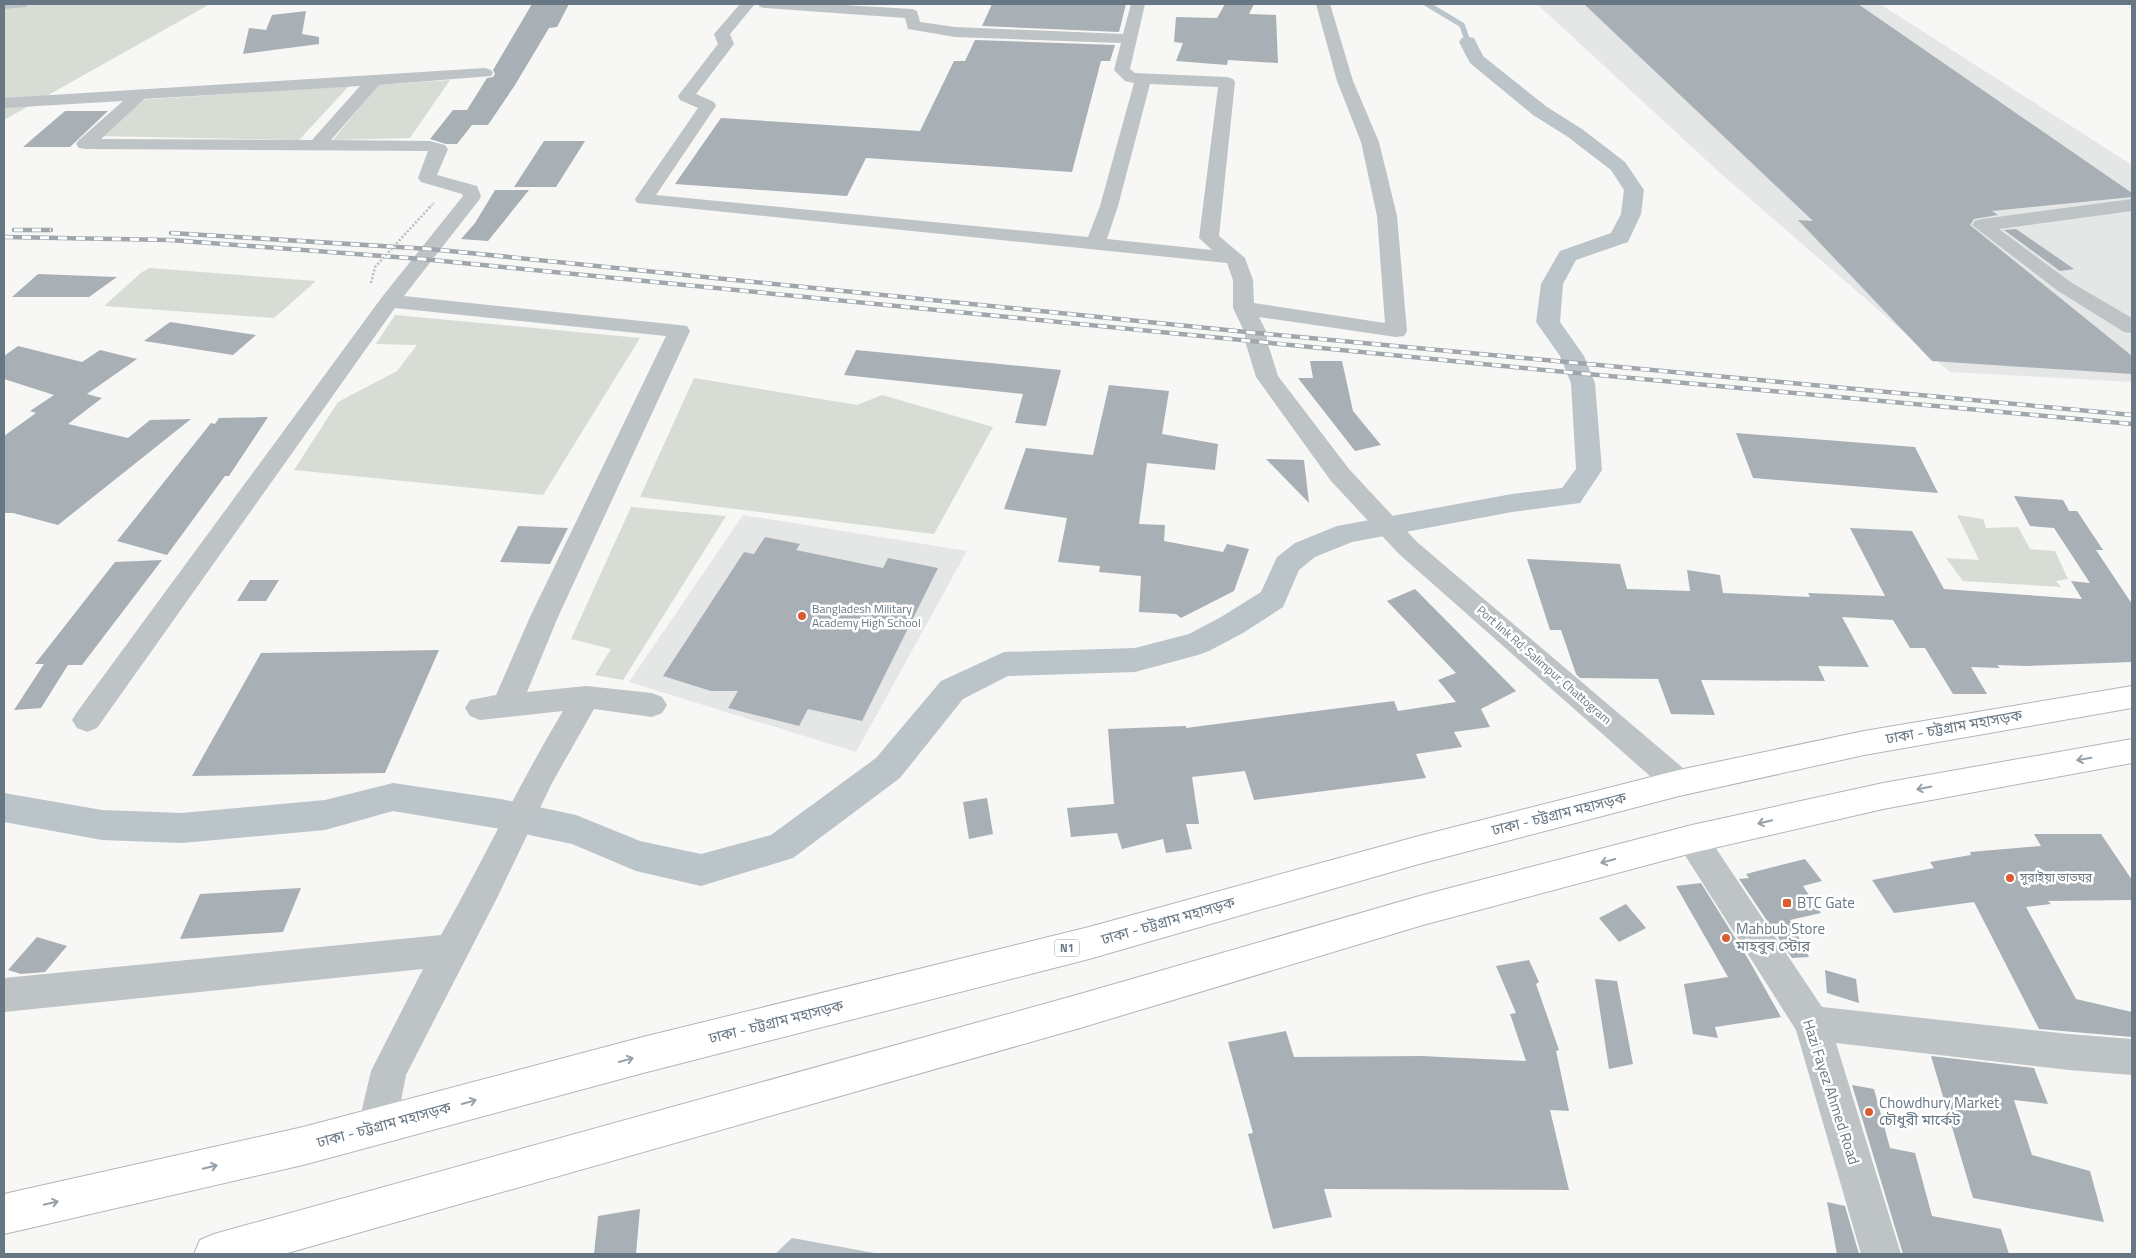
<svg xmlns="http://www.w3.org/2000/svg" width="2136" height="1258" font-family="'Titillium Web','Noto Sans Bengali',sans-serif">
	<rect width="100%" height="100%" fill="#f7f7f5"/>
	<path fill="#e5e6e6" d="M1537,4H1880L2132,165V382L1950,372L1719,172Z
		M743,515L967,551L856,752L629,682Z"/>
	<path fill="#d7dcd4" d="M4,4H210L4,120Z
		M450,80L410,138L333,140L378,85Z
		M349,86L299,140L100,136L139,100Z
		M150,268L316,281L274,318L104,306L142,272Z
		M395,315L640,338L543,495L294,470L338,402L397,371L417,345L376,344Z
		M694,378L857,405L882,395L993,427L934,534L640,497Z
		M631,507L726,516L623,680L595,675L611,649L571,639Z
		M1957,515L1983,519L1986,528L2018,527L2030,549L2055,551L2068,579L2056,581L2061,587L1963,581L1946,558L1979,560Z"/>
	<path fill="#bac4c9" d="M792,1238L880,1254H775Z"/>
	<g fill="none" stroke-linecap="round" stroke-linejoin="round">
		<path stroke="#bac4c9" stroke-width="5.5" d="M1427,4L1462,25L1468,42"/>
		<path fill="#bac4c9" fill-rule="evenodd" d="M1468,37L1474,38L1483,56L1547,107L1582,129L1625,162L1644,190L1641,214L1628,242L1576,260L1563,284L1560,322L1584,356L1595,383L1602,470L1580,503L1512,512L1352,542L1315,557L1299,570L1283,607L1243,633L1209,651L1198,655L1135,672L1008,676L963,699L900,778L793,858L701,886L636,871L572,844L501,829L393,811L325,830L182,843L102,840L4,822V793L102,810L182,813L325,800L393,783L501,799L576,815L640,841L701,854L771,835L876,758L941,681L1004,652L1135,648L1189,634L1221,617L1261,592L1277,557L1295,543L1337,526L1512,494L1562,488L1576,469L1571,383L1560,356L1536,322L1541,284L1560,251L1611,233L1621,214L1624,190L1611,170L1568,137L1533,115L1470,63L1459,42L1462,38Z"/>
	</g>
	<path fill="#a8b0b5" d="M532,4H569L557,27L549,28L515,85L488,125H472L457,144H446L430,139L453,110H467L487,78L493,77L495,74L493,70Z
		M992,4H1126L1119,32L982,26Z
		M1225,4H1254L1249,14L1276,15L1278,63L1228,60L1227,65L1176,61L1183,43L1174,42L1176,17L1217,18Z
		M1584,4H1858L2132,193V197L1992,211L1998,215L1974,219L1970,225L2132,356V374L1932,361L1798,220L1813,221Z
		M306,11L302,34L319,37V44L243,54L249,28L266,30L272,15Z
		M975,40L1115,45L1110,61H1101L1072,172L866,158L847,196L675,184L721,118L920,131L954,61H965Z
		M65,111H108L70,147H23Z
		M544,141H585L556,187H514Z
		M495,190H529L488,241L461,239L475,223Z
		M2016,229L2074,269L2060,271L2004,230Z
		M38,274L117,277L89,297H12Z
		M170,322L256,335L233,355L144,341Z
		M18,346L82,362L100,350L137,359L87,394L102,398L68,424L128,438L150,420L191,419L58,525L13,513H4V436L36,413L30,411L54,395L4,379V356Z
		M856,350L1061,370L1046,426L1015,423L1023,394L844,375Z
		M1310,361H1342L1353,411L1381,445L1355,451L1298,378H1313Z
		M1109,385L1169,391L1162,434L1218,444L1215,470L1147,463L1139,524L1165,525L1164,541L1223,552L1227,544L1249,549L1234,591L1181,618L1176,614L1139,612L1141,576L1099,572L1100,566L1058,562L1067,518L1004,509L1026,448L1093,455Z
		M268,417L229,476H225L167,555L117,541L211,423L215,424L219,418Z
		M1736,433L1915,447L1938,493L1753,478Z
		M1266,459L1304,460L1309,503Z
		M2014,496L2063,500L2069,511H2077L2103,550H2096L2132,604V662L2026,666L1997,665L2000,668L1971,667L1987,694H1953L1925,648H1910L1893,620L1842,617L1869,667L1818,666L1825,681L1701,680L1715,715L1671,714L1658,679L1580,678L1576,674L1561,630H1550L1527,559L1620,564L1627,589L1690,591L1687,570L1720,575L1723,593L1810,597L1808,593L1885,596L1850,528L1912,531L1944,589L2082,599L2071,581L2090,583L2054,528L2030,526Z
		M518,526L568,528L550,564L500,562Z
		M765,537L800,544L796,550L883,568L888,558L938,568L862,721L808,709L799,726L728,708L738,691H711L663,676L744,552L754,554Z
		M162,560L82,665H68L41,708L14,710L44,664H35L115,562Z
		M250,580H279L266,601H237Z
		M1415,589L1516,691L1481,709L1490,727L1454,732L1462,747L1416,754L1426,778L1254,800L1245,771L1192,777L1199,824H1186L1192,849L1166,853L1163,839L1122,849L1117,833L1071,837L1067,808L1114,804L1108,729L1186,726V728L1394,701L1398,711L1456,702L1438,680L1456,673L1387,601Z
		M439,650L385,773L192,776L261,653Z
		M987,798L993,834L969,839L963,802Z
		M2034,834H2101L2132,880V900L2048,901L2051,904L2026,907L2076,999L2132,1012V1037L2039,1029L1974,902L1894,913L1872,880L1934,868L1930,862L1971,855L1970,852L2041,846Z
		M1805,859L1822,881L1803,886L1821,913L1790,920L1809,957L1792,958L1739,879L1749,878L1746,874Z
		M1701,883L1750,962L1781,1017L1715,1027L1718,1038L1693,1034L1684,984L1728,977L1676,886Z
		M301,888L283,932L180,939L200,894Z
		M1626,904L1646,928L1619,942L1599,918Z
		M37,937L67,946L45,972L21,974L8,970Z
		M1529,960L1539,982L1536,984L1559,1050L1556,1051L1569,1111L1550,1110L1569,1190L1324,1189L1332,1217L1273,1229L1248,1134L1253,1133L1228,1042L1286,1031L1294,1057L1421,1056L1526,1061L1510,1014L1516,1013L1496,966Z
		M1825,970L1856,979L1859,1003L1827,993Z
		M1595,979L1617,981L1633,1064L1609,1069Z
		M1931,1056L2034,1068L2048,1104L2014,1100L2032,1155L2090,1171L2104,1222L1973,1198Z
		M1852,1085L1874,1089L1890,1148L1915,1153L1932,1216L2001,1229L2009,1254H1903Z
		M1827,1202L1845,1206L1859,1254H1837Z
		M640,1209L636,1254H594L598,1216Z"/>
	<g fill="none" stroke-linecap="round" stroke-linejoin="round">
		<defs>
			<path id="highway" d="M2132,686V708L1864,755L1679,796L1419,864L1089,959L643,1073L303,1165L4,1234V1194L303,1127L643,1037L1089,927L1419,836L1679,770L1864,731Z
				M2132,739V763L1883,809L1692,853L1423,925L1080,1028L284,1254H194L200,1240L214,1234L1080,994L1423,895L1692,825L1883,783Z"/>
		</defs>
		<use href="#highway" stroke="#b2b6b9" stroke-width="2"/>
		<path fill="#bec3c6" fill-rule="evenodd" d="M4,4H28L26,7L4,9Z
			M740,4H755L730,34L734,44L696,94L714,102L716,106L656,195L1088,237L1100,206L1134,83L1125,81L1114,70L1121,43L955,37L908,29L905,18L765,8L760,7L758,4H827L912,9L917,11L920,22L955,27L1123,34L1131,4H1145L1130,69L1135,73L1227,77L1233,79L1235,82L1219,236L1245,258L1253,280L1254,303L1385,323L1377,216L1361,142L1337,81L1316,4H1330L1353,81L1379,142L1397,216L1407,331L1404,336L1396,337L1259,317L1267,333V341L1278,376L1349,469L1417,542L1690,774L1694,783L1690,792L1679,796L1668,792L1399,554L1331,481L1256,377L1245,341V333L1233,308V280L1227,263L637,203L635,199L698,108L680,100L678,96L718,44L714,34ZM1150,84L1218,87L1199,238L1212,250L1107,239L1118,206Z
			M485,68L491,70L493,73L491,76L379,85L331,140L430,141L445,145L448,149L437,175L477,186L481,196L479,200L404,296L679,325L687,326L690,331L558,617L527,692L586,686L652,693L662,697L667,705L662,713L652,717L594,709L552,783L497,898L406,1075L396,1126L390,1139L377,1145L364,1139L358,1126L371,1071L423,969L4,1012V978L441,935C483,861 519,784 563,711L480,720L470,716L465,708L470,700L496,695L530,617L666,336L395,308L97,728L87,732L77,728L72,720L77,712L382,297L463,196L462,194L421,182L418,178L428,151L85,149L79,148L76,144L79,140L123,101L4,108V98ZM360,86L312,140L101,139L144,99Z
			M2132,199V211L1999,229L2072,283L2132,318V333L2124,332L2058,291L1972,225L1975,221L1982,219Z
			M1692,825L1703,829L1822,1007L2069,1034L2132,1039V1075L2069,1070L1836,1043L1901,1254H1861L1796,1030L1681,849L1676,839L1681,829Z"/>
		<use href="#highway" fill="#fff" fill-rule="evenodd"/>
		<defs>
			<path id="rail" d="M14,230H51
				M171,233L430,249L1256,333L2132,415
				M4,237L170,240L422,259L1544,370L2132,424"/>
		</defs>
		<use href="#rail" stroke="#a0a7ac" stroke-width="4.5"/>
		<use href="#rail" stroke="#fff" stroke-width="3" stroke-dasharray="9" stroke-linecap="butt"/>
		<path stroke="#b9bcbe" stroke-width="2" stroke-dasharray="1 1" stroke-linecap="butt" d="M429,208L434,203"/>
		<path stroke="#b9bcbe" stroke-width="2.5" stroke-dasharray="2 2" stroke-linecap="butt" d="M371,283L375,267L430,207"/>
	</g>
	<defs><path id="oneway-shaft" d="M-6 0H5M1.5-3L5.5 0L1.5 3" fill="none" stroke-width="1.6" stroke-linecap="round" stroke-linejoin="round" transform="scale(1.25)"/></defs>
	<g stroke="#95a0a9">
		<use href="#oneway-shaft" transform="translate(2084 759) rotate(171)"/>
		<use href="#oneway-shaft" transform="translate(1924 788) rotate(169)"/>
		<use href="#oneway-shaft" transform="translate(1765 822) rotate(167)"/>
		<use href="#oneway-shaft" transform="translate(1608 861) rotate(165)"/>
		<use href="#oneway-shaft" transform="translate(626 1060) rotate(-15)"/>
		<use href="#oneway-shaft" transform="translate(469 1102) rotate(-15)"/>
		<use href="#oneway-shaft" transform="translate(210 1167) rotate(-13)"/>
		<use href="#oneway-shaft" transform="translate(51 1203) rotate(-13)"/>
	</g>
	<g fill="#dc5b30" stroke="#fff" stroke-width="2">
		<circle cx="802" cy="616" r="5"/>
		<circle cx="2010" cy="878" r="5"/>
		<rect x="1782" y="898" width="10" height="10" rx="2.5"/>
		<circle cx="1726" cy="938" r="5"/>
		<circle cx="1869" cy="1112" r="5"/>
	</g>
	<g text-anchor="middle" stroke-width="5" stroke-linejoin="round" paint-order="stroke">
		<rect fill="#fff" stroke="#95a0a9" stroke-width="1" x="1054.5" y="939.5" width="25" height="17" rx="4"/>
		<g font-size="11" font-weight="bold" fill="#687784">
			<text x="1067" y="952">N1</text>
		</g>
		<g font-size="12" fill="#687784" stroke="#fff" text-anchor="start">
			<text x="812" y="613">Bangladesh Military<tspan x="812" dy="14">Academy High School</tspan></text>
			<text x="2020" y="882">সুরাইয়া ভাতঘর</text>
		</g>
		<g font-size="12" fill="#687784" stroke="#fff">
			<text transform="translate(1544 665) rotate(41)" y="4">Port link Rd, Salimpur, Chattogram</text>
		</g>
		<g font-size="15" fill="#687784" stroke="#fff">
			<text transform="translate(1954 727) rotate(-10)" y="5">ঢাকা - চট্টগ্রাম মহাসড়ক</text>
			<text transform="translate(1559 814) rotate(-14)" y="5">ঢাকা - চট্টগ্রাম মহাসড়ক</text>
			<text transform="translate(1168 921) rotate(-16)" y="5">ঢাকা - চট্টগ্রাম মহাসড়ক</text>
			<text transform="translate(776 1022) rotate(-14)" y="5">ঢাকা - চট্টগ্রাম মহাসড়ক</text>
			<text transform="translate(1831 1092) rotate(72)" y="5">Hazi Fayez Ahmed Road</text>
			<text transform="translate(384 1125) rotate(-15)" y="5">ঢাকা - চট্টগ্রাম মহাসড়ক</text>
		</g>
		<g font-size="15" fill="#687784" stroke="#fff" text-anchor="start">
			<text x="1797" y="908">BTC Gate</text>
			<text x="1736" y="934">Mahbub Store<tspan x="1736" dy="17">মাহবুব স্টোর</tspan></text>
			<text x="1879" y="1108">Chowdhury Market<tspan x="1879" dy="17">চৌধুরী মার্কেট</tspan></text>
		</g>
	</g>
	<rect width="2136" height="1258" fill="none" stroke="#687784" stroke-width="10"/>
</svg>
